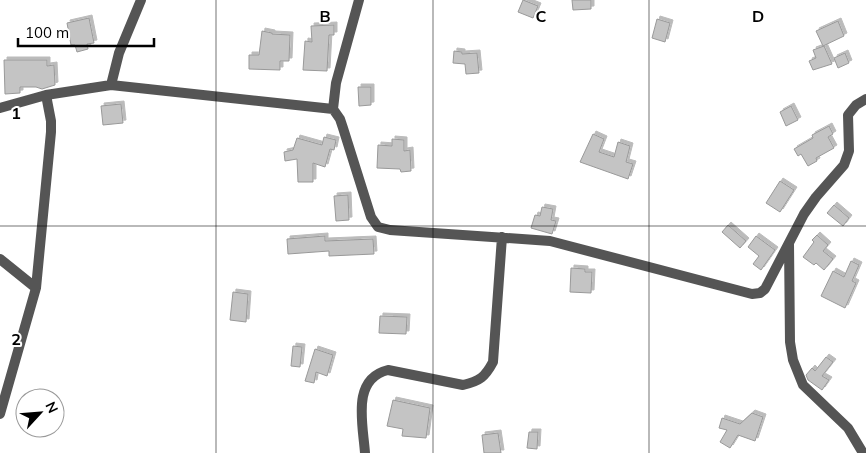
<svg xmlns="http://www.w3.org/2000/svg" width="866" height="453" font-family="Mulish,sans-serif">
	<defs>
		<filter id="shadow"><feDropShadow dx="3" dy="-3" stdDeviation="0" flood-color="#0004"/></filter>
	</defs>
	<rect width="100%" height="100%" fill="#fff"/>
	<path fill="#c4c4c4" stroke="#999" filter="url(#shadow)" d="M523,0L538,6L533,18L518,12Z
		M572,0H591V9L573,10Z
		M89,18L94,43L87,44L88,49L77,52L75,45H71L67,23Z
		M657,19L670,23L665,42L652,38Z
		M838,21L844,36L823,46L816,31Z
		M334,25V35H329L327,71L303,70L305,41L312,42L311,26Z
		M262,31L272,33V34L290,35L289,61H280V70L249,69V55H259Z
		M824,46L832,64L813,70L809,61L816,58L813,50Z
		M454,51L462,52V54L477,53L479,73L466,74L465,64L453,63Z
		M845,53L849,63L838,68L834,58Z
		M4,60H47V66L54,65L55,85L42,89L36,87H20V93L5,94Z
		M358,87H371V105L359,106Z
		M121,104L123,123L103,125L101,106Z
		M791,106L798,120L786,126L780,112Z
		M829,126L833,134L828,137L834,148L816,158L817,161L808,166L801,154L798,156L794,149L813,138L812,135Z
		M593,134L604,139L599,152L614,157L618,142L630,146L626,162L633,164L628,179L580,162Z
		M324,137L336,140L334,150L330,149L325,167L313,163V182H298L297,159L285,161L284,152L293,150L297,138L322,145Z
		M392,139L404,140V151L410,150L411,171L401,172L400,169L377,168L378,145L392,146Z
		M780,181L794,190L780,212L766,203Z
		M348,195L349,220L336,221L334,196Z
		M834,205L849,218L843,226L827,213Z
		M542,207L553,209L551,220L556,221L552,234L531,228L535,215L540,216Z
		M728,225L746,241L740,248L722,232Z
		M817,235L828,245L823,251L833,259L824,270L816,263L814,265L803,257L814,242L812,240Z
		M325,236V241L373,239L374,254L329,256V251L288,254L287,239Z
		M756,236L775,250L761,270L753,264L759,256L748,247Z
		M851,261L859,265L852,281L856,283L845,308L821,296L833,271L844,277Z
		M571,268L585,269V272H592L591,293L570,292Z
		M233,292L248,294L246,322L230,320Z
		M380,316L407,317L406,334L379,333Z
		M293,346L302,347L300,367L291,366Z
		M315,349L333,355L327,376L316,372L314,383L305,381Z
		M826,357L833,362L822,376L829,380L822,390L808,380L806,375L812,368L815,371Z
		M393,400L430,408L426,438L402,436L403,429L387,426Z
		M752,413L763,417L755,441L738,435L730,448L720,442L727,430L719,428L722,418L740,424Z
		M529,432H538L537,449L527,448Z
		M498,433L501,453H484L482,435Z"/>
	<g fill="none" stroke-linecap="round" stroke-linejoin="round">
		<path stroke="#555" stroke-width="10" d="M359,0L336,83L333,109L340,119L343,128L371,217L378,227L390,230L550,241L752,294L760,293L765,289L804,214L816,197L844,165L849,151L848,115L856,105L866,99
			M111,85L119,53L141,0
			M0,108L46,95L111,85L333,109
			M789,244L790,342L793,360L803,385L848,428L863,453
			M0,259L36,288
			M0,414L36,288L51,132V121L46,95
			M365,453C363,424 351,379 388,370L463,385C480,381 485,377 493,362L502,237"/>
	</g>
	<path fill="none" stroke="#000" stroke-width="1" stroke-opacity="0.55" d="M216,0V453M433,0V453M649,0V453M0,226H866"/>
	<g font-size="16" text-anchor="middle" font-weight="bold" fill="#000" stroke="#fff" stroke-width="4" stroke-linejoin="round" paint-order="stroke">
		<text x="325" y="22">B</text>
		<text x="541" y="22">C</text>
		<text x="758" y="22">D</text>
		<text x="16" y="119">1</text>
		<text x="16" y="345">2</text>
	</g>
	<g transform="translate(40 413) rotate(64)"><circle r="24" fill="#ffffff" stroke="#999999"/>
	<path d="M0-4L9 19L0 12L-9 19Z" fill="#000000"/>
	<text y="-8" font-size="14" font-weight="bold" text-anchor="middle" fill="#000000">N</text>
	</g>
	<path d="M18 38v8h136v-8" fill="none" stroke="#000000" stroke-width="2.5"/>
	<text x="25" y="38" font-size="15" fill="#000000" stroke="#ffffff" stroke-width="4" paint-order="stroke">100 m</text>
</svg>
